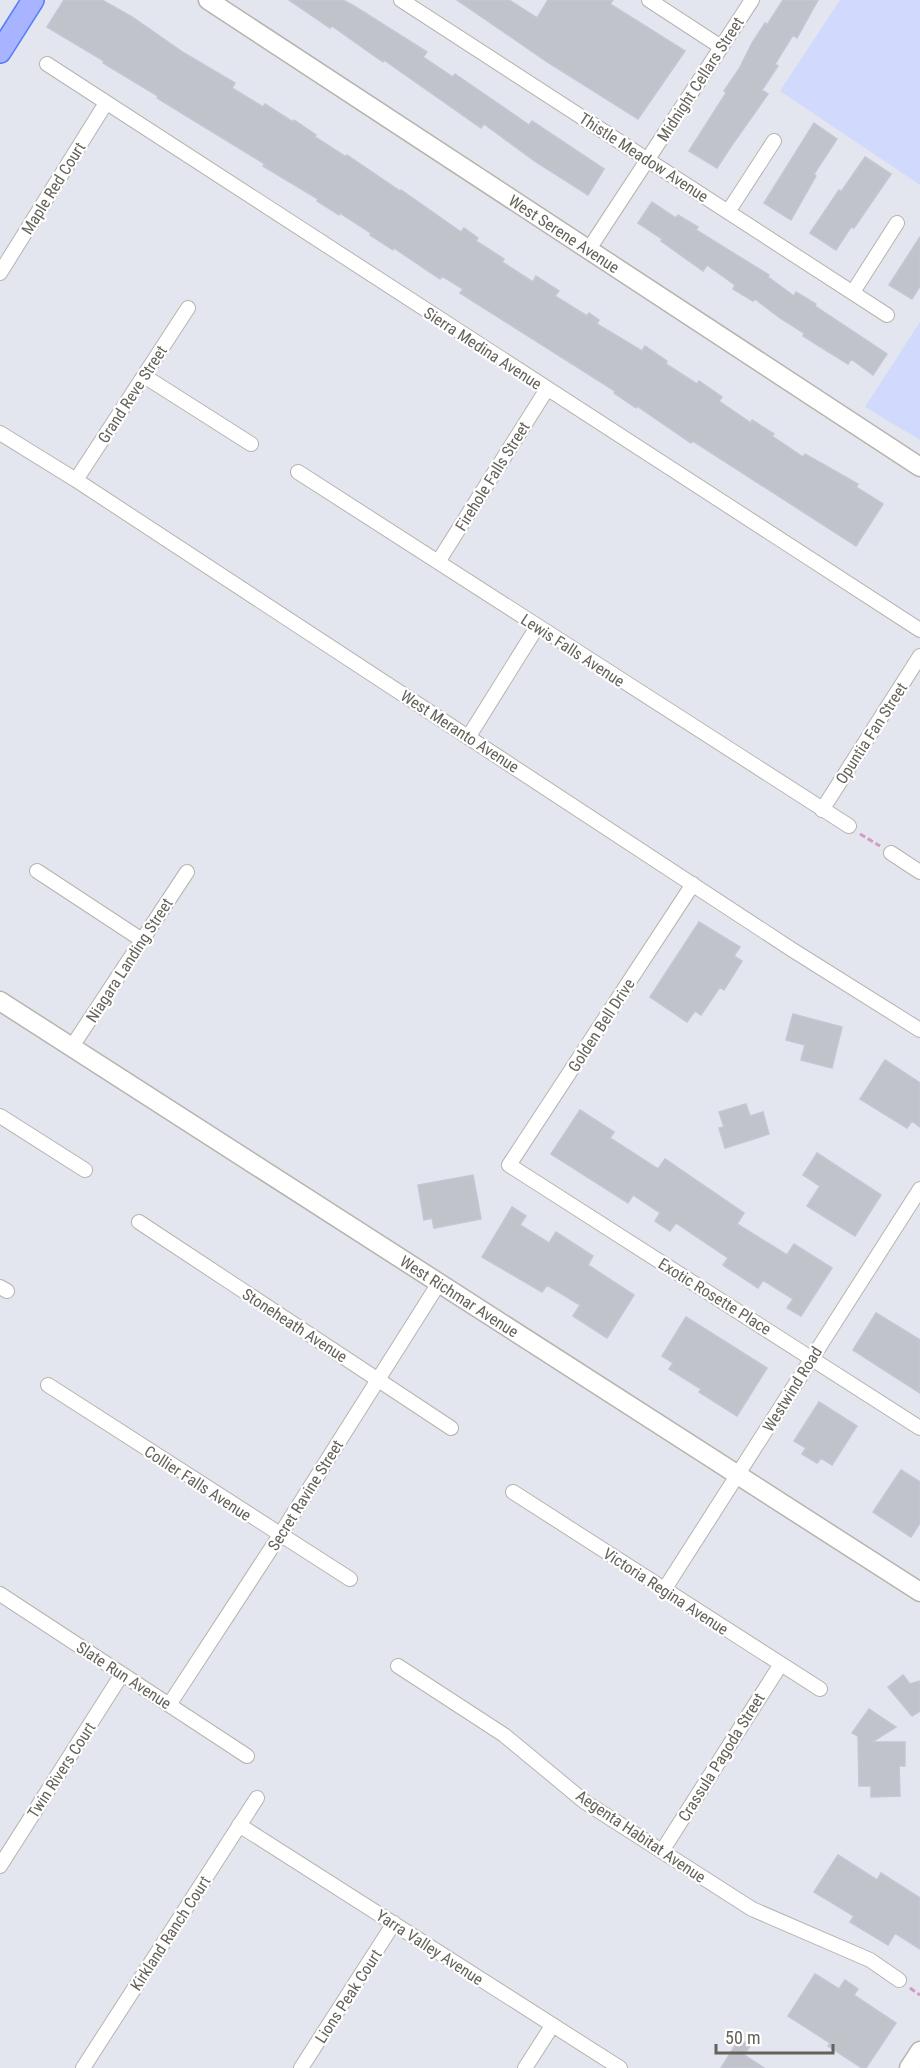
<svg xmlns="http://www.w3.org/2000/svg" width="920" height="2068" font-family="'Roboto Condensed',sans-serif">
	<rect width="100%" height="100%" fill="#e3e5ef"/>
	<path fill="#d1dafc" d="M840,0H920V185L780,91Z
		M920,322V440L865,407Z"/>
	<path fill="#c0c3ca" stroke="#c1c7d4" stroke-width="1.5" d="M64,0H102L132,17L184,53L235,83L232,88L263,107L265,104L293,122L294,120L316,135L315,137L346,157L347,155L400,191L401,190L461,232L464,228L478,238L476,241L504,259L502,262L533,282L536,276L559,291L555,296L587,316L589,313L599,320L597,324L642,351L645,346L667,361L666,364L697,384L699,381L722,397L719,401L751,423L752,420L774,434L772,436L803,457L805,454L858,484L856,487L883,504L856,546L693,441L691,443L637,406L636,408L614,393L615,391L460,293L463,289L442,276L440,279L394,248L393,250L370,235L371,233L340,213L339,215L317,201L318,199L263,166L265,164L157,98L158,96L103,63L104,61L47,27Z
		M289,0H343L354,6L427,52L423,57L453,77L455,74L529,125L532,121L604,169L588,195L536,162L484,124L481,128L384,60L383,62L332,26L330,28Z
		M457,0H509L537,18L548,0H613L610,4L685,51L638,119L546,61Z
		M783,0H818L797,38L793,35L775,64L778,66L762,90L768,94L732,145L717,168L689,151L726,93L724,91L739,69L752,43L765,23L767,25Z
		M814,123L837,139L814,174L816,176L791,220L764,203Z
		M865,157L891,174L854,228L851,227L836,250L810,233L839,190L841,192Z
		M652,202L676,218L678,215L698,227L696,230L769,275L768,277L794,296L796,292L816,304L815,306L887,354L873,375L851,359L848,364L827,351L803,336L804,333L780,318L755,299L753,301L733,289L735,285L707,265L703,271L661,241L662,239L638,223Z
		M920,237V286L912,299L889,285Z
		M699,922L740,947L734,956L742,961L724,990L720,987L701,1015L695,1011L687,1022L650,997Z
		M793,1014L842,1027L832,1068L801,1060L805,1045L786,1040Z
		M885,1060L920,1083V1127L912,1121L907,1128L860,1099Z
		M746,1104L750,1116L763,1112L769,1134L725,1148L719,1128L724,1127L719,1112Z
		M580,1110L614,1132L610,1138L658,1169L665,1159L744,1213L737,1224L787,1255L794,1244L832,1268L801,1316L787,1308L793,1299L763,1280L758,1288L723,1265L728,1258L676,1223L670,1231L655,1221L660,1213L633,1195L628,1203L551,1154Z
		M817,1153L881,1195L855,1236L807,1206L820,1186L803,1175Z
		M473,1175L481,1219L434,1228L432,1218L424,1220L418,1185Z
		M512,1207L526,1216L520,1225L549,1243L556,1232L593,1256L588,1265L634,1295L607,1338L573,1316L580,1305L547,1285L542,1292L482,1257Z
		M876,1313L920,1340V1393L853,1350Z
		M686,1317L767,1368L737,1416L699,1392L701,1389L669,1369L673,1363L662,1356Z
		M819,1402L857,1426L832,1465L821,1458L817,1463L802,1454L806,1448L794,1441Z
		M901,1470L920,1482V1523L911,1537L873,1512Z
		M903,1675L910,1684L920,1681V1711L912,1716L888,1687Z
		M869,1709L896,1727L872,1742H905V1766H899L900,1796L871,1797V1786H859L858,1736L852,1733Z
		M838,1855L877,1880L881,1873L920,1898V1949L895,1933L888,1945L850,1922L854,1916L814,1892Z
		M815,1974L839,1989L845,1980L858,1989L854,1995L896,2023L866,2068H862L828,2046L830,2043L788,2016Z
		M739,2039L750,2046L744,2055L764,2068H721Z"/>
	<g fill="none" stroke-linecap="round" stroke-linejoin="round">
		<defs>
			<path id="street" d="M401,0L887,315
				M649,0L721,47
				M47,64L920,630
				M728,212L774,141
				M589,249L752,0
				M0,273L106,103
				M853,292L897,223
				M144,376L251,444
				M0,433L76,480L791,949L920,1030
				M298,472L849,826
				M76,480L188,308
				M438,562L547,389
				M469,736L537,627
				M822,810L920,656
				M891,853L920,872
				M37,871L142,940
				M693,884L509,1165L920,1428
				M71,1048L187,872
				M0,1116L85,1170
				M139,1222L451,1428
				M0,1287L7,1291
				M48,1385L350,1579
				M513,1492L820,1689
				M664,1590L920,1189
				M0,1594L247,1756
				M398,1666L504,1735L585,1802L752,1909L870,1960L899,1980
				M169,1705L280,1535L439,1283
				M239,1825L620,2068
				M662,1851L781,1664
				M0,1866L122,1674
				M83,2068L257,1798
				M301,2068L394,1923
				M525,2068L552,2026"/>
			<g id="secondary">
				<path id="s1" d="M208,0L920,467"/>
				<path id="s2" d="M0,1001L920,1592"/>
				<path d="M909,2068L920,2051"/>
			</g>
			<path id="primary" d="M0,52L33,0"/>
		</defs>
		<use href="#street" stroke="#b7b4af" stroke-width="16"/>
		<use href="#secondary" stroke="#b7b4ae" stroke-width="21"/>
		<use href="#primary" stroke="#537df8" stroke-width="24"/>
		<path stroke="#d39dc3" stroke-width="3" stroke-dasharray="6 3" stroke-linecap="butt" d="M860,834L880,846
			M910,1988L920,1995"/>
		<use href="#street" stroke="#fff" stroke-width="14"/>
		<use href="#secondary" stroke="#fff" stroke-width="18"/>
		<use href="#primary" stroke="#a8b4ff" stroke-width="21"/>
	</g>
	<g text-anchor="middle" stroke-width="4.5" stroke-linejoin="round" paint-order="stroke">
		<g font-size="16" fill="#65615b" stroke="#fff">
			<text transform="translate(700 79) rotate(-57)" y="6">Midnight Cellars Street</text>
			<text transform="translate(644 157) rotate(33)" y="6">Thistle Meadow Avenue</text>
			<text transform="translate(53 188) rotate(-58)" y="6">Maple Red Court</text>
			<text dy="6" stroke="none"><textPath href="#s1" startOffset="426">West Serene Avenue</textPath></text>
			<text transform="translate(483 348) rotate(33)" y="6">Sierra Medina Avenue</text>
			<text transform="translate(132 394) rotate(-57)" y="6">Grand Reve Street</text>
			<text transform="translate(492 476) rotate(-58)" y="6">Firehole Falls Street</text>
			<text transform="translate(573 650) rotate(33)" y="6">Lewis Falls Avenue</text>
			<text transform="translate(460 731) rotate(33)" y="6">West Meranto Avenue</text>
			<text transform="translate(871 733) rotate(-57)" y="6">Opuntia Fan Street</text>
			<text transform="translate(129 960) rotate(-57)" y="6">Niagara Landing Street</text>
			<text transform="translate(601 1025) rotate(-57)" y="6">Golden Bell Drive</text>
			<text transform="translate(715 1296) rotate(32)" y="6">Exotic Rosette Place</text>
			<text dy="6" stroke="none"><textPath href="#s2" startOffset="546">West Richmar Avenue</textPath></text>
			<text transform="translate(295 1325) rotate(33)" y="6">Stoneheath Avenue</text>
			<text transform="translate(792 1389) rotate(-58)" y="6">Westwind Road</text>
			<text transform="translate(198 1483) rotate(33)" y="6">Collier Falls Avenue</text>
			<text transform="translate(305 1495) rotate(-58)" y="6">Secret Ravine Street</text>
			<text transform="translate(666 1591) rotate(33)" y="6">Victoria Regina Avenue</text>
			<text transform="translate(124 1675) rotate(33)" y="6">Slate Run Avenue</text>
			<text transform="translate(721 1757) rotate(-58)" y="6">Crassula Pagoda Street</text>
			<text transform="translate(61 1770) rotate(-57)" y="6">Twin Rivers Court</text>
			<text transform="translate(641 1836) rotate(34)" y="6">Aegenta Habitat Avenue</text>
			<text transform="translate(170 1933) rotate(-57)" y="6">Kirkland Ranch Court</text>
			<text transform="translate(430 1947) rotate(33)" y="6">Yarra Valley Avenue</text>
			<text transform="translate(348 1996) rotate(-57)" y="6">Lions Peak Court</text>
		</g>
	</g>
	<path d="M716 2044v9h117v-9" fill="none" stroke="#65615b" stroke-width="3"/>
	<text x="725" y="2044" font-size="18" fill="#65615b" stroke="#ffffff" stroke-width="4.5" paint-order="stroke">50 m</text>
</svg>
